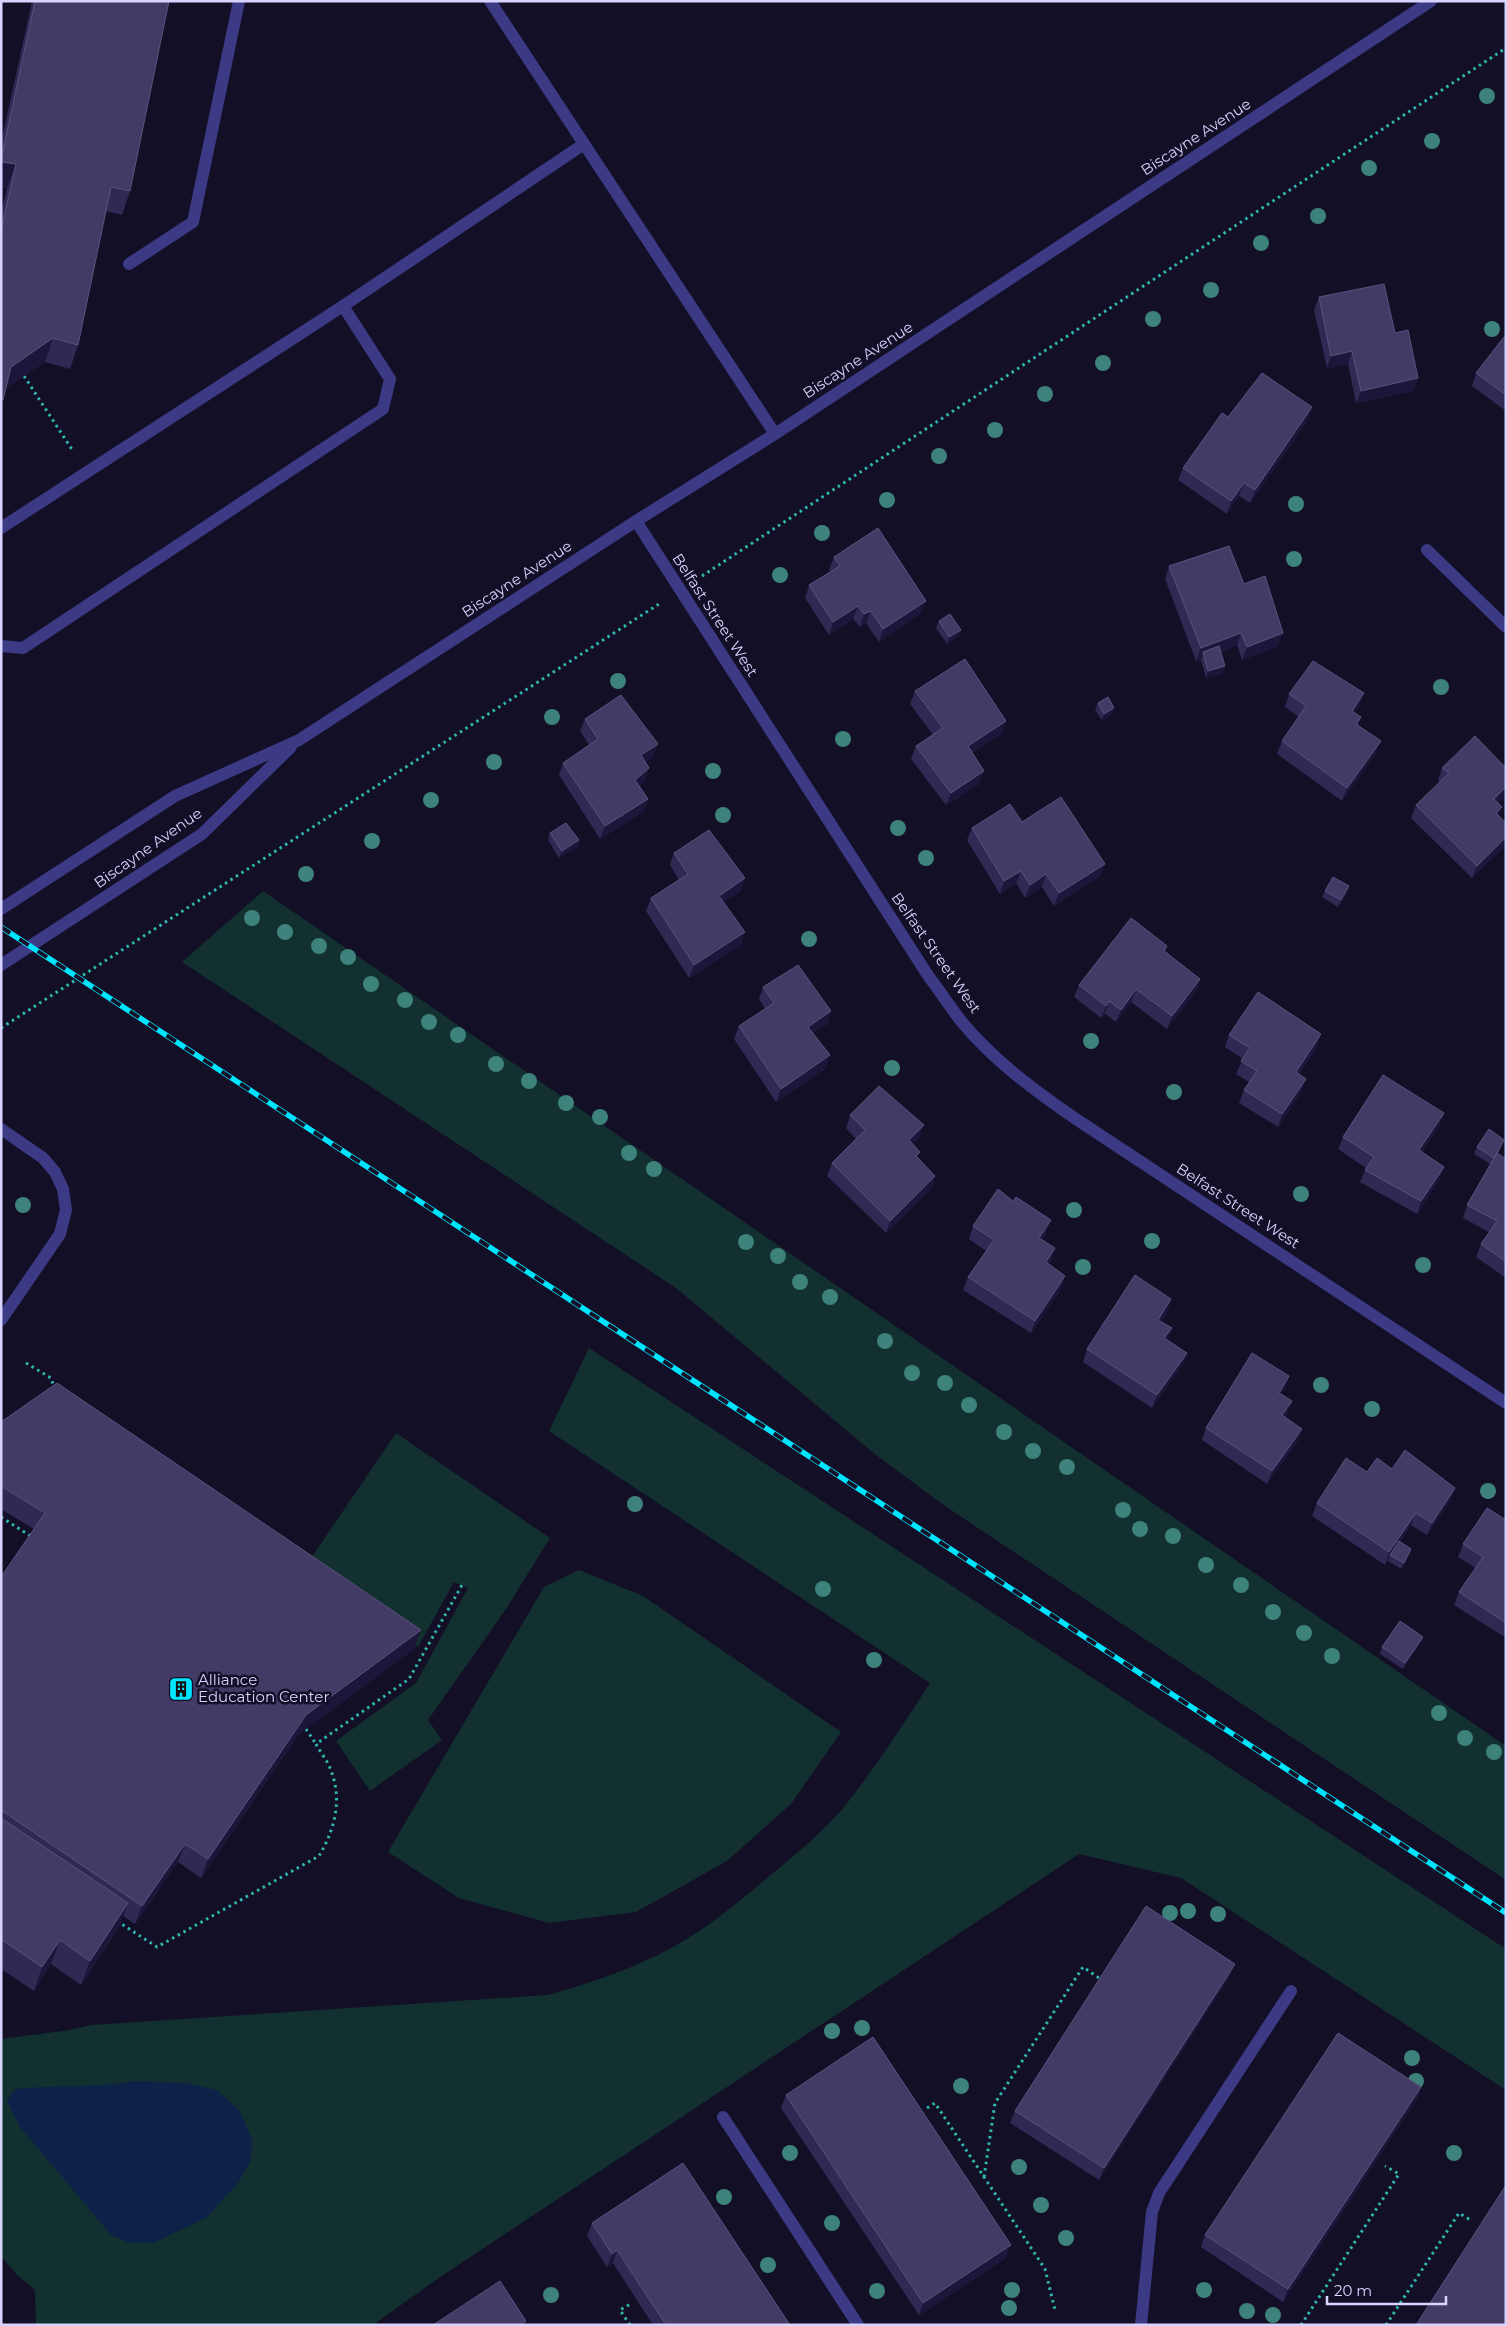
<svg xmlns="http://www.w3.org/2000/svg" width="1507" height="2326" font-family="Montserrat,sans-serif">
	<rect width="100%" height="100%" fill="#130f26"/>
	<path fill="#12302f" d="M263,891L1506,1746V1880L945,1506L876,1455L676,1288L182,962Z
		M589,1348L1506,1949V2090L1181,1878L1079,1854L443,2275L373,2325H36L35,2290L17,2275L1,2256V2039L70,2030L91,2025L548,1995C583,1985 618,1974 651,1958C696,1938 734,1906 772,1874C796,1854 823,1832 844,1807C875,1768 903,1725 930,1683L549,1431Z
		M396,1433L550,1538L506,1609L428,1720L442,1740L370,1791L336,1741L416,1683L468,1588L454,1582L418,1647L303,1570Z
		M579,1570L643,1596L841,1732L791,1804L727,1861L636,1912L549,1923L459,1898L388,1852L544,1587Z"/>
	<path fill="#0c2248" d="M136,2081L185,2083L217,2090L240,2111L252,2140L251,2160L238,2183L206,2218L153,2243H129L111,2235L20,2127L7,2101L15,2089C56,2085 96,2088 136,2081Z"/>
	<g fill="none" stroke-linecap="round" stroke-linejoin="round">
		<path stroke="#2fb8b0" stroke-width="3" stroke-dasharray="2.5 4" stroke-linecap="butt" d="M24,376L73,451
			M702,576L1506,48
			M1,1028L659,604
			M26,1363L51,1378L54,1387
			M1,1517L32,1537
			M306,1729L316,1744
			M117,1921L157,1947L319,1856C335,1829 343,1799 330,1768C327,1760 320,1752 316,1744L409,1679L462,1585
			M927,2108L935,2103L1045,2269L1055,2310
			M984,2177L995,2103L1083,1967L1099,1978
			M630,2325L620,2310L632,2303
			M1301,2325L1399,2174L1385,2166
			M1386,2325L1459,2213L1472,2221"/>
		<path stroke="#3d3a85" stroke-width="12" d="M490,1L775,434
			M129,264L193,222L239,1
			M636,521L929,977C940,991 950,1007 961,1021C993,1060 1035,1091 1076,1119L1506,1403
			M1,528L343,306L584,144
			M1427,550L1506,627
			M1,646L23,648L383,409L390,379L343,306
			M1,909L175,796L299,740L636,521L775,434L1431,1
			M1,965L202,834L291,747
			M1,1129L43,1158L55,1172L63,1189L66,1210L60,1234L1,1320
			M723,2117L858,2325
			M1141,2325L1152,2212L1159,2193L1291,1991"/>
		<defs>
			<path id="rail" d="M1,927L1506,1913"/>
		</defs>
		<use href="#rail" stroke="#00e5ff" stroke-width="5.5"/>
		<use href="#rail" stroke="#130f26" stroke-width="4" stroke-dasharray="11" stroke-linecap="butt"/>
	</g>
	<g fill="#3d827b">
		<circle cx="1487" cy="96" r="8"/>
		<circle cx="1432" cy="141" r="8"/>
		<circle cx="1369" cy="168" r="8"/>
		<circle cx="1318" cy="216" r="8"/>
		<circle cx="1261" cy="243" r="8"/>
		<circle cx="1211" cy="290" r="8"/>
		<circle cx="1153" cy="319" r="8"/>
		<circle cx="1492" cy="329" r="8"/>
		<circle cx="1103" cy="363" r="8"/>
		<circle cx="1045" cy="394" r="8"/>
		<circle cx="995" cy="430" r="8"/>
		<circle cx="939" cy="456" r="8"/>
		<circle cx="887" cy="500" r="8"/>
		<circle cx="1296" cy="504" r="8"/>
		<circle cx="822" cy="533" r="8"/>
		<circle cx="1294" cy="559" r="8"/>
		<circle cx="780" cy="575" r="8"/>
		<circle cx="618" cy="681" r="8"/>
		<circle cx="1441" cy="687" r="8"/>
		<circle cx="552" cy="717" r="8"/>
		<circle cx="843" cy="739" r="8"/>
		<circle cx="494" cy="762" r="8"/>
		<circle cx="713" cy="771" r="8"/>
		<circle cx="431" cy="800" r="8"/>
		<circle cx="723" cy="815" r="8"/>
		<circle cx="898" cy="828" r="8"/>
		<circle cx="372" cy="841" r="8"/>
		<circle cx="926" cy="858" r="8"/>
		<circle cx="306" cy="874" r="8"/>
		<circle cx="252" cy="918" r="8"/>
		<circle cx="285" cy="932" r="8"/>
		<circle cx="809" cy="939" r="8"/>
		<circle cx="319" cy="946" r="8"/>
		<circle cx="348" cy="957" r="8"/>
		<circle cx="371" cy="984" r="8"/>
		<circle cx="405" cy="1000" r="8"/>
		<circle cx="429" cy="1022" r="8"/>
		<circle cx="458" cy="1035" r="8"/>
		<circle cx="1091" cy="1041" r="8"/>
		<circle cx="496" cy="1064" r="8"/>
		<circle cx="892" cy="1068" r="8"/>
		<circle cx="529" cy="1081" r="8"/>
		<circle cx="1174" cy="1092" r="8"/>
		<circle cx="566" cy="1103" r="8"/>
		<circle cx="600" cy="1117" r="8"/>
		<circle cx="629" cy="1153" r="8"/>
		<circle cx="654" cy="1169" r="8"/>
		<circle cx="1301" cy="1194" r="8"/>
		<circle cx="23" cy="1205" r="8"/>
		<circle cx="1074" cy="1210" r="8"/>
		<circle cx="1152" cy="1241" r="8"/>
		<circle cx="746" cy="1242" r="8"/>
		<circle cx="778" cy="1256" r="8"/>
		<circle cx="1423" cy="1265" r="8"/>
		<circle cx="1083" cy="1267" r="8"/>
		<circle cx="800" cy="1282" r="8"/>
		<circle cx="830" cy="1297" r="8"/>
		<circle cx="885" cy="1341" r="8"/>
		<circle cx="912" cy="1373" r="8"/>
		<circle cx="945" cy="1383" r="8"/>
		<circle cx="1321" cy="1385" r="8"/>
		<circle cx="969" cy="1405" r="8"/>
		<circle cx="1372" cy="1409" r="8"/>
		<circle cx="1004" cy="1432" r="8"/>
		<circle cx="1033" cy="1451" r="8"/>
		<circle cx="1067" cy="1467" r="8"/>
		<circle cx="1488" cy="1491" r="8"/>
		<circle cx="635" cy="1504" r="8"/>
		<circle cx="1123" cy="1510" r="8"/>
		<circle cx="1140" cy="1529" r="8"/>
		<circle cx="1173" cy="1536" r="8"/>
		<circle cx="1206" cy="1565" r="8"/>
		<circle cx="1241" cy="1585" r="8"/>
		<circle cx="823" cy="1589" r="8"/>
		<circle cx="1273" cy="1612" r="8"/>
		<circle cx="1304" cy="1633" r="8"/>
		<circle cx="1332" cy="1656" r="8"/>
		<circle cx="874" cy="1660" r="8"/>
		<circle cx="1439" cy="1713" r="8"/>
		<circle cx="1465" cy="1738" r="8"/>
		<circle cx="1494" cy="1752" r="8"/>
		<circle cx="1188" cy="1911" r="8"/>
		<circle cx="1170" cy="1913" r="8"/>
		<circle cx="1218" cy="1914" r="8"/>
		<circle cx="862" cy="2028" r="8"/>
		<circle cx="832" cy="2031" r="8"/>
		<circle cx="1412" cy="2058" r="8"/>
		<circle cx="1416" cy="2081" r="8"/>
		<circle cx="961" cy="2086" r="8"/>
		<circle cx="790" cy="2153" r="8"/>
		<circle cx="1454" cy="2153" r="8"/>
		<circle cx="1019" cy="2167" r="8"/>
		<circle cx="724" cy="2197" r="8"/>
		<circle cx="1041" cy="2205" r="8"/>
		<circle cx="832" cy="2223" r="8"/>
		<circle cx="1066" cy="2238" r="8"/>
		<circle cx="768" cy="2265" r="8"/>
		<circle cx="1012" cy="2290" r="8"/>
		<circle cx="1204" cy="2290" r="8"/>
		<circle cx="877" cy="2291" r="8"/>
		<circle cx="551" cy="2295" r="8"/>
		<circle cx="1009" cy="2308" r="8"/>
		<circle cx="1247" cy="2311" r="8"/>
		<circle cx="1273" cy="2315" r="8"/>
	</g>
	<path fill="#312854" d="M32,1H169L130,191L122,215L106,211L78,345L70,369L45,362L6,388L1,406V214L7,188L1,187V143Z
		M1319,297L1395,333L1418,378L1413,391L1356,403L1348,364L1327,368L1314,310Z
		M1506,338V411L1472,386L1476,373Z
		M1228,417L1308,420L1250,503L1239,496L1227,514L1178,480L1183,468Z
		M834,557L921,613L879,642L866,623L860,627L853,619L829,635L805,598L809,585L831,572L829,570Z
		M1169,566L1244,584L1278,646L1242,660L1237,645L1221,652L1223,673L1206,678L1201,660L1196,661L1165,579Z
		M939,621L961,630L958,637L947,644L936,628Z
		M915,691L1006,721L1001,734L972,753L979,784L946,805L911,759L916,746L933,735L910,704Z
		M1289,694L1359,706L1354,713L1361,717L1358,725L1376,753L1342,801L1277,754L1282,741L1299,717L1285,707Z
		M1098,703L1112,714L1102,720L1095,710Z
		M585,719L653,757L645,762V781L639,785L648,799L643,812L600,839L559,775L563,763L589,745L580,731Z
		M1442,768H1506V795L1498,803L1499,816L1506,823V845L1472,878L1411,818L1416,805L1440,782L1438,780Z
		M1022,822L1105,864L1100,876L1054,906L1042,887L1025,898L1016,883L1000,894L967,840L972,828Z
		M550,833L579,840L577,847L559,858L548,840Z
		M674,853L741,891L723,902L741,945L689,978L646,911L651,898L679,880L670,865Z
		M1325,891L1347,893L1338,907L1322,897Z
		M1165,951L1200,979L1196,991L1167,1029L1131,1002L1116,1022L1105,1014L1101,1018L1074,997L1079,985Z
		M763,987L831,1011L827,1024L813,1033L826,1068L776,1102L734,1039L739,1026L765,1009L759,999Z
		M1229,1035L1317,1047L1299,1074L1306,1079L1301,1092L1278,1127L1239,1103L1244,1090L1249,1082L1236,1074L1243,1059L1225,1047Z
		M1444,1113L1439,1126L1422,1152L1439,1180L1417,1214L1360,1182L1366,1168L1338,1149L1343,1137Z
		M850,1115L919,1138L913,1144L918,1158L935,1176L931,1189L886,1233L827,1176L832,1163L856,1139L846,1128Z
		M1504,1140L1498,1153L1506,1159V1278L1476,1257L1481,1244L1489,1232L1463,1218L1467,1205L1490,1164L1474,1154L1477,1147Z
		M973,1226L1046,1233L1042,1240L1055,1248L1051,1261L1049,1264L1061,1289L1031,1333L963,1290L968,1277L986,1251L969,1239Z
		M1171,1299L1167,1312L1161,1321L1172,1328L1167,1340L1187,1353L1182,1365L1152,1408L1083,1362L1087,1349Z
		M1289,1376L1285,1388L1281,1394L1292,1401L1287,1414L1285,1417L1297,1442L1267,1484L1202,1440L1206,1428Z
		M1,1422L421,1630L414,1649L299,1734L201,1878L178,1862L135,1924L123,1916L120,1926L81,1985L51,1964L34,1991L1,1969V1577L34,1529L1,1509Z
		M1392,1469L1450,1501L1427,1535L1411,1525L1400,1542L1408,1555L1401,1569L1388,1561L1389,1558L1385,1565L1312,1516L1317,1503L1367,1472Z
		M1506,1520V1638L1454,1605L1459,1592L1476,1568L1458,1557L1463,1544Z
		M1423,1637L1420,1643L1403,1669L1380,1654L1382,1647Z
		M1230,1976L1099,2180L1010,2123L1015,2111Z
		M1421,2087L1417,2099L1283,2302L1201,2247L1205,2235Z
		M786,2095L1006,2258L919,2315L781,2108Z
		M592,2223L790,2325H653L613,2263L607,2267L587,2236Z"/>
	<path fill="#1d163a" d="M1,162L16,164L7,188L1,187Z
		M53,338L45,362L2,391L11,367Z
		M1352,351L1348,364L1327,368L1331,356Z
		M1418,378L1413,391L1356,403L1361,391Z
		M1312,407L1308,420L1250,503L1255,490Z
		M1244,483L1239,496L1227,514L1231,501Z
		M926,601L921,613L879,642L883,629Z
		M858,606L853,619L829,635L833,622Z
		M871,611L866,623L860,627L864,614Z
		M961,630L958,637L947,644L949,637Z
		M1241,633L1237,645L1204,658L1203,652L1201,660L1196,661L1201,648Z
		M1283,633L1278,646L1242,660L1247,647Z
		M1225,666L1223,673L1206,678L1208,671Z
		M1364,693L1359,706L1347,723L1352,711Z
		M1114,708L1112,714L1102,720L1104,714Z
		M1006,721L1001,734L964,758L968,746Z
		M1381,741L1376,753L1342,801L1347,788Z
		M658,744L653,757L636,768L641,755Z
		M649,768L645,781L631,792L635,780Z
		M984,771L979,784L946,805L951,793Z
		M1506,787V795L1489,811L1494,799Z
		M648,799L643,812L600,839L605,826Z
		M1502,807L1498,820L1496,813Z
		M1506,837V845L1472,878L1477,866Z
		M579,840L577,847L559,858L562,851Z
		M1105,864L1100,876L1054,906L1059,893Z
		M1021,871L1016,883L1000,894L1004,881Z
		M1046,874L1042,887L1025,898L1030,885Z
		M745,878L741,891L714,909L719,896Z
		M1349,886L1347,893L1338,907L1341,900Z
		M745,932L741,945L689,978L694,965Z
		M1200,979L1196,991L1167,1029L1172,1016Z
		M1136,989L1131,1002L1116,1022L1121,1010Z
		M1109,1001L1105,1014L1101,1018L1106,1006Z
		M831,1011L827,1024L803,1039L808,1027Z
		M1321,1034L1317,1047L1291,1085L1296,1072Z
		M830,1055L826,1068L776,1102L781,1089Z
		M1306,1079L1301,1092L1278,1127L1282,1114Z
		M1444,1113L1439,1126L1414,1163L1419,1150Z
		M924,1125L919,1138L905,1153L909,1140Z
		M1444,1167L1439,1180L1417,1214L1421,1201Z
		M935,1176L931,1189L886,1233L890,1221Z
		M1051,1220L1046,1233L1034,1250L1039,1238Z
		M1055,1248L1051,1261L1041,1275L1046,1262Z
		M1065,1276L1061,1289L1031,1333L1035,1321Z
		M1171,1299L1167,1312L1154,1332L1158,1320Z
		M1172,1328L1167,1341L1164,1338Z
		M1187,1353L1182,1365L1152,1408L1157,1395Z
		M1289,1376L1285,1388L1274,1405L1279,1393Z
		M1292,1401L1287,1414L1278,1428L1282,1415Z
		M1302,1429L1297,1442L1267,1484L1272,1471Z
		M1455,1488L1450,1501L1427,1535L1432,1523Z
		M1416,1513L1411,1525L1391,1555H1390L1385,1565L1389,1552Z
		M421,1630L414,1649L299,1734L201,1878L208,1859L306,1715Z
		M1423,1637L1420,1643L1403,1669L1405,1663Z
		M185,1844L178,1862L135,1924L142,1906Z
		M128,1903L120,1926L81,1985L90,1961Z
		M60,1940L51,1964L34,1991L42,1967Z
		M1235,1964L1230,1976L1099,2180L1104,2168Z
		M1421,2087L1417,2099L1283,2302L1288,2289Z
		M1011,2245L1006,2258L919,2315L923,2303Z
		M617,2250L613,2263L607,2267L612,2254Z"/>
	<path fill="#433a66" stroke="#5a527e" d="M35,1H169L130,191L111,187L78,345L53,338L11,367L3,400H1V230L16,164L1,162V160Z
		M1384,284L1395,333L1408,330L1418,378L1361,391L1352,351L1331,356L1319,297Z
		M1504,337L1506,338V395L1476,373Z
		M1262,373L1312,407L1255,490L1244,483L1231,501L1183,468L1222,413L1228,417Z
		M878,528L926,601L883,629L871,611L864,614L858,606L833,622L809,585L840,566L834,557Z
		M1229,546L1244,584L1265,576L1283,633L1247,647L1241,633L1201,648L1169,566Z
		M950,614L961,630L949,637L939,621Z
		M1219,646L1225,666L1208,671L1203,652Z
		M965,659L1006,721L968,746L984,771L951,793L916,746L943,728L915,691Z
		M1313,661L1364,693L1352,711L1361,717L1356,724L1381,741L1347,788L1282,741L1306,706L1289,694Z
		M621,695L658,744L641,755L649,768L635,780L648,799L605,826L563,763L598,739L585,719Z
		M1108,697L1114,708L1104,714L1098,703Z
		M1475,736L1506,768V787L1494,799L1502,807L1496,813L1506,823V837L1477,866L1416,805L1449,773L1442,768Z
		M1061,797L1105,864L1059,893L1046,874L1030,885L1021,871L1004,881L972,828L1010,804L1022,822Z
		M566,823L579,840L562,851L550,833Z
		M709,830L745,878L719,896L745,932L694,965L651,898L688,874L674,853Z
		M1333,877L1349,886L1341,900L1325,891Z
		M1131,918L1167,946L1164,951L1200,979L1172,1016L1136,989L1121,1010L1109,1001L1106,1006L1079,985Z
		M798,965L831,1011L808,1027L830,1055L781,1089L739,1026L774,1003L763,987Z
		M1258,992L1321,1034L1296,1072L1306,1079L1282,1114L1244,1090L1257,1071L1241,1061L1250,1048L1229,1035Z
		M1383,1075L1444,1113L1419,1150L1444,1167L1421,1201L1365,1170L1374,1157L1343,1137Z
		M879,1086L924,1125L909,1140L920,1152L916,1156L935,1176L890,1221L832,1163L865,1130L850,1115Z
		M1489,1129L1504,1140L1497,1153L1494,1158L1477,1147Z
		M1497,1153L1506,1159V1262L1481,1244L1497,1221L1467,1205Z
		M998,1189L1013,1201L1016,1197L1051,1220L1039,1238L1055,1248L1046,1262L1065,1276L1035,1321L968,1277L994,1240L973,1226Z
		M1135,1275L1171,1299L1158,1320L1172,1328L1164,1338L1187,1353L1157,1395L1087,1349Z
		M1252,1353L1289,1376L1279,1393L1292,1401L1282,1415L1302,1429L1272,1471L1206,1428Z
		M57,1383L421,1630L306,1715L208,1859L185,1844L142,1906L1,1810V1577L45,1513L1,1486V1422Z
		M1405,1450L1455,1488L1432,1523L1416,1513L1389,1552L1317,1503L1346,1458L1367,1472L1377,1458L1392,1469Z
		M1487,1508L1506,1520V1623L1459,1592L1483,1557L1463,1544Z
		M1399,1541L1411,1549L1404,1563L1390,1555Z
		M1400,1621L1423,1637L1405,1663L1382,1647Z
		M1,1818L128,1903L90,1961L60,1940L42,1967L1,1939Z
		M1146,1906L1235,1964L1104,2168L1015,2111Z
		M1338,2033L1421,2087L1288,2289L1205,2235Z
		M873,2037L1011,2245L923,2303L786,2095Z
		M683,2163L790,2325H666L617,2250L612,2254L592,2223Z
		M1506,2185V2325H1416Z
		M500,2281L526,2321L521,2325H433Z"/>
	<defs>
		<symbol id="building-square" viewBox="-11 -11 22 22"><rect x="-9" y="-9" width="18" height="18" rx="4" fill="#00e5ff" stroke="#130f26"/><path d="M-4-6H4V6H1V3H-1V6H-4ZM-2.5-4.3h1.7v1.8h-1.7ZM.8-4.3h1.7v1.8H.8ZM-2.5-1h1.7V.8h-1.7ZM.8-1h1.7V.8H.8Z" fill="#111"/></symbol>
	</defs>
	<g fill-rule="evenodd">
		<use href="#building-square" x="167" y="1675" width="28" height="28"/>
	</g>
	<g text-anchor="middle" stroke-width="5" stroke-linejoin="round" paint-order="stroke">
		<g font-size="15" fill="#d9d4ff" stroke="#130f26">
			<text transform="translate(1196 137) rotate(-33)" y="5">Biscayne Avenue</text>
			<text transform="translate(858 360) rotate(-33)" y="5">Biscayne Avenue</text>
			<text transform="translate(517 579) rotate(-33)" y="5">Biscayne Avenue</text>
			<text transform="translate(715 615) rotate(57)" y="5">Belfast Street West</text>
			<text transform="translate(148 848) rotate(-35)" y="5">Biscayne Avenue</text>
			<text transform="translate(936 953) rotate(55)" y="5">Belfast Street West</text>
			<text transform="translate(1238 1206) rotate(33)" y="5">Belfast Street West</text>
		</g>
		<g font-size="15" fill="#d9d4ff" stroke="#130f26" text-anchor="start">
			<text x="198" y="1685">Alliance<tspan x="198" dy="17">Education Center</tspan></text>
		</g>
	</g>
	<rect width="1507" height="2326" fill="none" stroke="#d9d4ff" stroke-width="5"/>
	<path d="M1327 2296v8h119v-8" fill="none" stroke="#d9d4ff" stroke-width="2.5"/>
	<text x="1334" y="2296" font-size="15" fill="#d9d4ff" stroke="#130f26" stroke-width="4" paint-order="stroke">20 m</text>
</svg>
